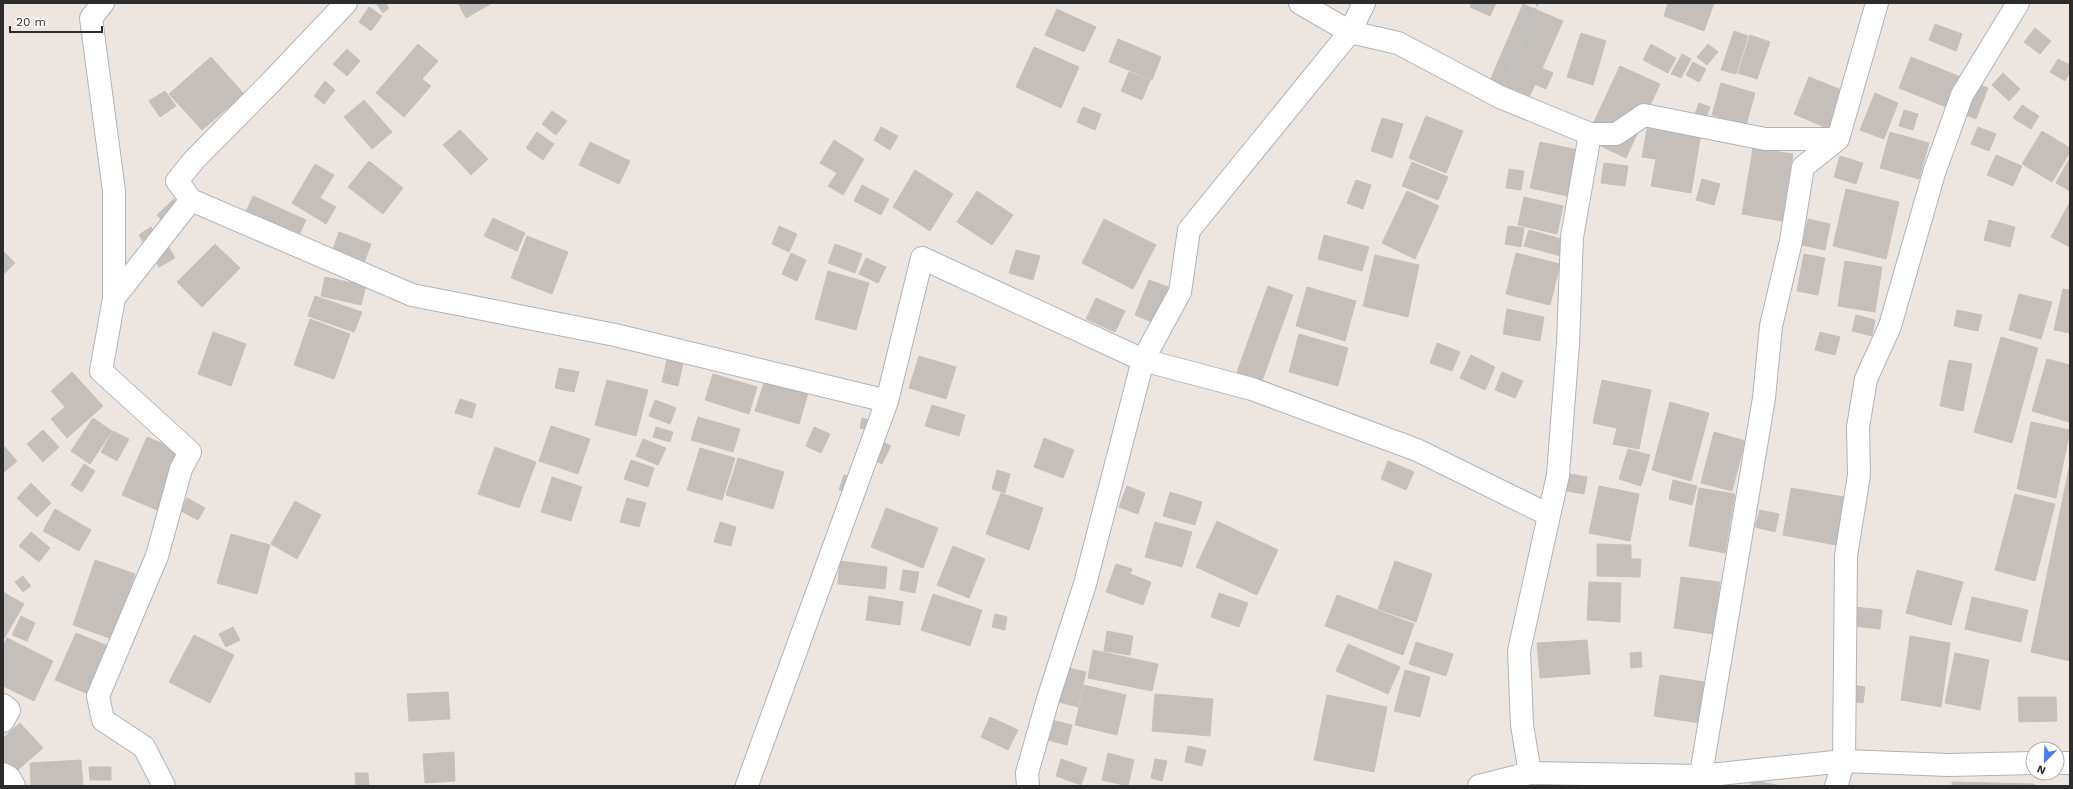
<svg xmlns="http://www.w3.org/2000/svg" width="2073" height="789" font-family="'Work Sans',sans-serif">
	<rect width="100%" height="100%" fill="#ede5df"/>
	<path fill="#c5bfbb" stroke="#c8c1b8" d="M376,3H385L389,8L383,13Z
		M458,3H492L466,18Z
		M1471,3H1496L1490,16L1470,7Z
		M1668,3H1714L1704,31L1664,16Z
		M1523,4L1563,21L1527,102L1488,85Z
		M369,7L382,16L371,31L359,22Z
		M1057,9L1096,27L1084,52L1045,35Z
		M1935,24L1962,34L1956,51L1929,40Z
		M2035,28L2051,41L2040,54L2024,42Z
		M1734,31L1748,36L1736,74L1721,70Z
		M1581,33L1606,41L1593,85L1567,77Z
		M1750,35L1770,42L1757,79L1738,73Z
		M1118,39L1161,57L1152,80L1109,62Z
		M418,44L438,61L422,79L431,86L404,117L376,93Z
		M1651,44L1676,58L1668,73L1643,60Z
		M1708,44L1718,52L1707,65L1697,57Z
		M1034,47L1079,67L1061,108L1016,87Z
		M347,49L360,61L347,76L333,64Z
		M1682,54L1691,59L1681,78L1671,74Z
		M211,57L244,94L202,130L169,94Z
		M1911,57L1988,88L1976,119L1899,88Z
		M2058,59L2070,65V72L2065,81L2050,72Z
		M1693,62L1706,69L1699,82L1686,75Z
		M1620,66L1660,84L1626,158L1586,139Z
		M1539,67L1553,73L1546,89L1532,83Z
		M1129,72L1150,80L1142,100L1121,91Z
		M2003,73L2020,89L2009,101L1992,85Z
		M1809,77L1844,91L1829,129L1794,114Z
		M325,81L335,90L324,104L314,96Z
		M1721,83L1755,93L1746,125L1712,115Z
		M165,91L176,106L160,117L149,101Z
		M1875,93L1898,103L1884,139L1860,130Z
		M364,100L392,132L372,149L344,117Z
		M1631,103H1642V112H1630Z
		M1699,103L1710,107L1704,123L1693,119Z
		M2022,105L2039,116L2031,129L2013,118Z
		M1083,107L1101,114L1095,130L1077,122Z
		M1904,110L1918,114L1913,130L1899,126Z
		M552,111L567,121L556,135L542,124Z
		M1426,116L1463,131L1446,173L1409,158Z
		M1382,118L1403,124L1392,158L1371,151Z
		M1648,123L1701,133L1691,193L1651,186L1656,159L1642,157Z
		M881,127L898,136L890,150L874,140Z
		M1978,127L1996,134L1989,151L1971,144Z
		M460,130L488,159L471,175L443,145Z
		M2042,131L2070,148V152L2052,182L2022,164Z
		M537,132L554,144L543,160L526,148Z
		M1890,132L1929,143L1919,179L1880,168Z
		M834,140L864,159L843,195L828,186L837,173L820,163Z
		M590,142L630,161L619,184L579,165Z
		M1540,142L1578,150L1568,196L1530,188Z
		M1753,148L1793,154L1782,221L1742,214Z
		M1996,155L2022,166L2013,186L1987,175Z
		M1840,156L1863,163L1856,184L1834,177Z
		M2070,158V191L2056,183Z
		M369,161L403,188L383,214L348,187Z
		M1412,162L1448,177L1438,200L1402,186Z
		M1604,163L1628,166L1625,186L1601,183Z
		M315,164L334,175L320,198L336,207L326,224L292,203Z
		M1509,169L1524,171L1521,190L1506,188Z
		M915,170L953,194L930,231L893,207Z
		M1702,179L1720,184L1714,205L1696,200Z
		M1356,180L1371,185L1363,209L1347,203Z
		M862,185L889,199L881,215L854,201Z
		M1846,189L1899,202L1886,259L1833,246Z
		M977,191L1013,215L992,245L957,222Z
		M1407,191L1439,206L1415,259L1382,243Z
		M253,196L306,220L291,252L239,228Z
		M1524,197L1563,206L1557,234L1518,225Z
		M174,199L187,213L170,229L157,215Z
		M2070,202V247L2051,237Z
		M493,218L525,233L517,251L484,236Z
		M1104,219L1156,245L1133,289L1082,263Z
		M1808,219L1830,224L1825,250L1802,245Z
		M1989,220L2015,227L2010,247L1984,240Z
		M779,226L797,234L789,252L772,244Z
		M1508,226L1524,228L1521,247L1505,244Z
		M151,227L159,239L146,247L139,235Z
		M1529,230L1565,240L1561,256L1524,246Z
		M339,232L371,244L363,266L331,255Z
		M1324,235L1369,247L1362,271L1318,259Z
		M527,236L568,252L552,294L511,278Z
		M166,242L175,258L159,267L150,251Z
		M215,244L240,268L202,307L177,282Z
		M835,244L862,254L855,273L828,263Z
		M1016,250L1040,256L1033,280L1009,273Z
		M3,251L15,263L3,275Z
		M791,253L806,260L797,281L782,274Z
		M1516,253L1560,264L1550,305L1506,294Z
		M1804,254L1825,258L1818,295L1797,291Z
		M1375,255L1419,265L1408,317L1363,306Z
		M866,258L886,267L878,283L859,274Z
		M1845,261L1882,267L1875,312L1838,306Z
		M828,271L869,283L856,330L815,319Z
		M325,277L366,286L361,305L321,296Z
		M1149,280L1171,288L1157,324L1135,315Z
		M1268,286L1293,295L1262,381L1237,372Z
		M1307,287L1356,301L1345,341L1296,326Z
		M2063,289L2070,290V333L2054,330Z
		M2019,294L2052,302L2041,339L2009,330Z
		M315,296L362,312L354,332L308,316Z
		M1096,298L1125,311L1115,332L1086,319Z
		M1507,309L1544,317L1540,341L1503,334Z
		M1957,310L1982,315L1978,331L1954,326Z
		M1856,315L1875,320L1872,336L1852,331Z
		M310,319L350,334L334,379L294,365Z
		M213,332L246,344L231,386L198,374Z
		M1820,332L1840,337L1835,355L1815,350Z
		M1299,334L1348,348L1338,386L1289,372Z
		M2001,337L2038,348L2012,443L1974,432Z
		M1437,343L1460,352L1452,371L1430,363Z
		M670,346L686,350L678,386L662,382Z
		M1471,355L1495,367L1485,390L1460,378Z
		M919,356L956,367L946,399L909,388Z
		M2047,359L2070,365L2069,422L2032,411Z
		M1949,360L1972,364L1963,411L1940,406Z
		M559,368L579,372L574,392L555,388Z
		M768,370L811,383L799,424L755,411Z
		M72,372L103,406L67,438L51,419L65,407L51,391Z
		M1502,372L1523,381L1515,398L1495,390Z
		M713,374L757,387L749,414L705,400Z
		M607,380L648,390L636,436L595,425Z
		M1602,380L1651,390L1639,449L1613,444L1617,428L1593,423Z
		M460,399L476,404L472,418L455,413Z
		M655,400L676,408L670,424L649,416Z
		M1670,402L1709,413L1691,481L1652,470Z
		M932,405L965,415L959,436L925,426Z
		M698,417L740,429L733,452L691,440Z
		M93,418L112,431L90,464L71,451Z
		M862,418L885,424L882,434L860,428Z
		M2031,422L2070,430L2056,498L2017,489Z
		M551,426L590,439L578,474L539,461Z
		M656,427L673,432L670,442L653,437Z
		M814,427L830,434L821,453L806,446Z
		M43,430L59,447L43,462L27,444Z
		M113,431L129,439L117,461L101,452Z
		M1714,432L1745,441L1732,491L1701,483Z
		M147,437L182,452L157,510L122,495Z
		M874,438L891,446L882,464L865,456Z
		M1044,438L1074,450L1063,478L1034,467Z
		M643,439L666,448L658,465L636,456Z
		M3,445L17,461L3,473Z
		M495,447L536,462L519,508L478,494Z
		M700,448L735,458L722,500L687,490Z
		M1628,449L1650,455L1641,486L1619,479Z
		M738,458L784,472L773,509L726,495Z
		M631,460L654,468L648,487L624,479Z
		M1388,461L1414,472L1406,490L1381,479Z
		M84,464L95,471L82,492L71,485Z
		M2070,464V661L2031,652Z
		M997,470L1010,474L1005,493L992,489Z
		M1570,474L1587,477L1584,494L1567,491Z
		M844,475L864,481L859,496L839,490Z
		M552,477L582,487L571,521L541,512Z
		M1673,480L1697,486L1692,505L1669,499Z
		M31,483L51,503L37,517L17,498Z
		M1127,486L1145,493L1138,514L1119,507Z
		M1599,486L1639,494L1630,541L1589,533Z
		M1699,488L1735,494L1725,553L1689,546Z
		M1791,488L1844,497L1836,545L1783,535Z
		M1170,492L1202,502L1195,525L1163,516Z
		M1001,493L1043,508L1029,550L986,534Z
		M2015,494L2055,504L2035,581L1995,570Z
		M187,498L205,508L198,520L181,511Z
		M627,498L646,503L639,527L620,522Z
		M295,501L321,515L297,559L271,544Z
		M886,508L938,528L923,568L871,547Z
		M55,509L91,530L79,551L43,531Z
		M1760,510L1779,514L1775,532L1755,527Z
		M1217,521L1278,550L1257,595L1196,567Z
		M720,522L736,527L731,546L714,542Z
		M1155,522L1192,532L1182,567L1145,557Z
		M31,532L50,548L39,562L19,546Z
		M231,534L270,545L257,594L217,583Z
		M1597,544L1631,545V559H1641L1640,577L1597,576Z
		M953,546L985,559L969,598L937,585Z
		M95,560L135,574L112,639L73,625Z
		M840,561L887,567L885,589L838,584Z
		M1395,561L1432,574L1416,622L1378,609Z
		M1116,564L1132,569L1130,574L1151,582L1143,605L1106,592Z
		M903,570L919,572L915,593L900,590Z
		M1917,570L1963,582L1951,625L1906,613Z
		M23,576L31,586L23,592L15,582Z
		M1681,577L1720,582L1713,634L1674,628Z
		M1589,582L1621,583L1620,622L1587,620Z
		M3,592L24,604L4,639L3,638Z
		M1219,593L1248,603L1239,627L1211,617Z
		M933,594L982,610L970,646L921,630Z
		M1337,595L1414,624L1403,655L1325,626Z
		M869,596L903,602L900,625L866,620Z
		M1972,597L2028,610L2021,642L1965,629Z
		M1854,607L1882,610L1880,629L1852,626Z
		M995,614L1007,617L1005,630L992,627Z
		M21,616L35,623L27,641L12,635Z
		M233,627L240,640L226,647L219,634Z
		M1107,631L1133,636L1130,655L1104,651Z
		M76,633L113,648L93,696L55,680Z
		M194,635L234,655L210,703L169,682Z
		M1910,636L1950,643L1941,707L1901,700Z
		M7,638L53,661L34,701L3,686V646Z
		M1587,640L1590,674L1540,678L1537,643Z
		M1416,642L1453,654L1446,676L1409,664Z
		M1348,644L1400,667L1388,694L1336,671Z
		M1093,650L1158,664L1152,691L1088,678Z
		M1641,652L1642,667L1631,668L1630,653Z
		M1955,653L1989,660L1980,710L1945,703Z
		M1064,667L1086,672L1078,707L1055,701Z
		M1405,670L1430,677L1420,717L1394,711Z
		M1660,675L1704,682L1699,723L1654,716Z
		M1846,684L1865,687L1863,703L1843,700Z
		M1084,685L1126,695L1117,735L1075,725Z
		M448,692L450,719L409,721L407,694Z
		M1155,694L1213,699L1210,736L1152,731Z
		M1327,695L1387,707L1374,772L1314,760Z
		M2018,697H2056L2057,721L2019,722Z
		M990,717L1018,730L1008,750L981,737Z
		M1052,720L1072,725L1067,745L1047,740Z
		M20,723L43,748L12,775L3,765V738Z
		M1188,746L1206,750L1202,766L1185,762Z
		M454,752L455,781L425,783L423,754Z
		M1108,753L1134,760L1128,786L1102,780Z
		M1061,759L1087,768L1081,785L1056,776Z
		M1155,759L1167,761L1162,781L1151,778Z
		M81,760L83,786H31L30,763Z
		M89,767H111V780H90Z
		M355,773H368L369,786H356Z
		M1752,780L1781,786H1751Z
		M1952,782L2034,784V786H1952Z"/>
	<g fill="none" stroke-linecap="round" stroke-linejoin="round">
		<defs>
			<path id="minor" d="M103,3L91,18L114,191V298L101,371L190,452L181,469L157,556L98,696L103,720L144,747L164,786
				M1300,3L1350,32L1398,43L1500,97L1590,134H1616L1644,115L1765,139H1838
				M191,200L177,181L194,160L274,79L346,3
				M114,298L191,200L412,295L615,335L887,401L922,258L1143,360L1180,292L1189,230L1350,32L1364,3
				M3,705L9,710L3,721
				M2057,763H2070
				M1530,773L1522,725L1519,651L1558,475L1568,344L1572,237L1590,134
				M3,774L9,777L14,786
				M747,785L887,401
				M1028,786L1027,773L1048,699L1085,584L1143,360L1252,389L1417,450L1549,515
				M1479,786L1530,773L1700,776L1844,761L1949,765L2033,763
				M1699,786L1764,398L1771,326L1791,241L1803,167L1838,139L1877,3
				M1836,786L1844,761L1846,556L1859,475L1858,427L1866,379L1890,326L1934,173L1962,95L2018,3"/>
		</defs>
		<use href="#minor" stroke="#afb3bb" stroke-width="24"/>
		<path stroke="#c4c4c4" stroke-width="2.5" stroke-dasharray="3 2" stroke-linecap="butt" d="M1510,71L1538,3"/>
		<use href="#minor" stroke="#fff" stroke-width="22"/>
	</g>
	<rect width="2073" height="789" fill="none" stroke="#2c2c2c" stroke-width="8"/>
	<g transform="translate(2045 761) rotate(203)"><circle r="19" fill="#ffffff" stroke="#ababab"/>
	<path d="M0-3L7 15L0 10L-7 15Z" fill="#487bf1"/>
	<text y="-6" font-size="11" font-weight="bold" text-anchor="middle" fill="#2c2c2c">N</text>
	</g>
	<path d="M10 26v6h92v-6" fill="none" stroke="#2c2c2c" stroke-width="2"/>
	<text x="16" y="26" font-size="12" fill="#2c2c2c" stroke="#ffffff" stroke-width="3" paint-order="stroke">20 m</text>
</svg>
